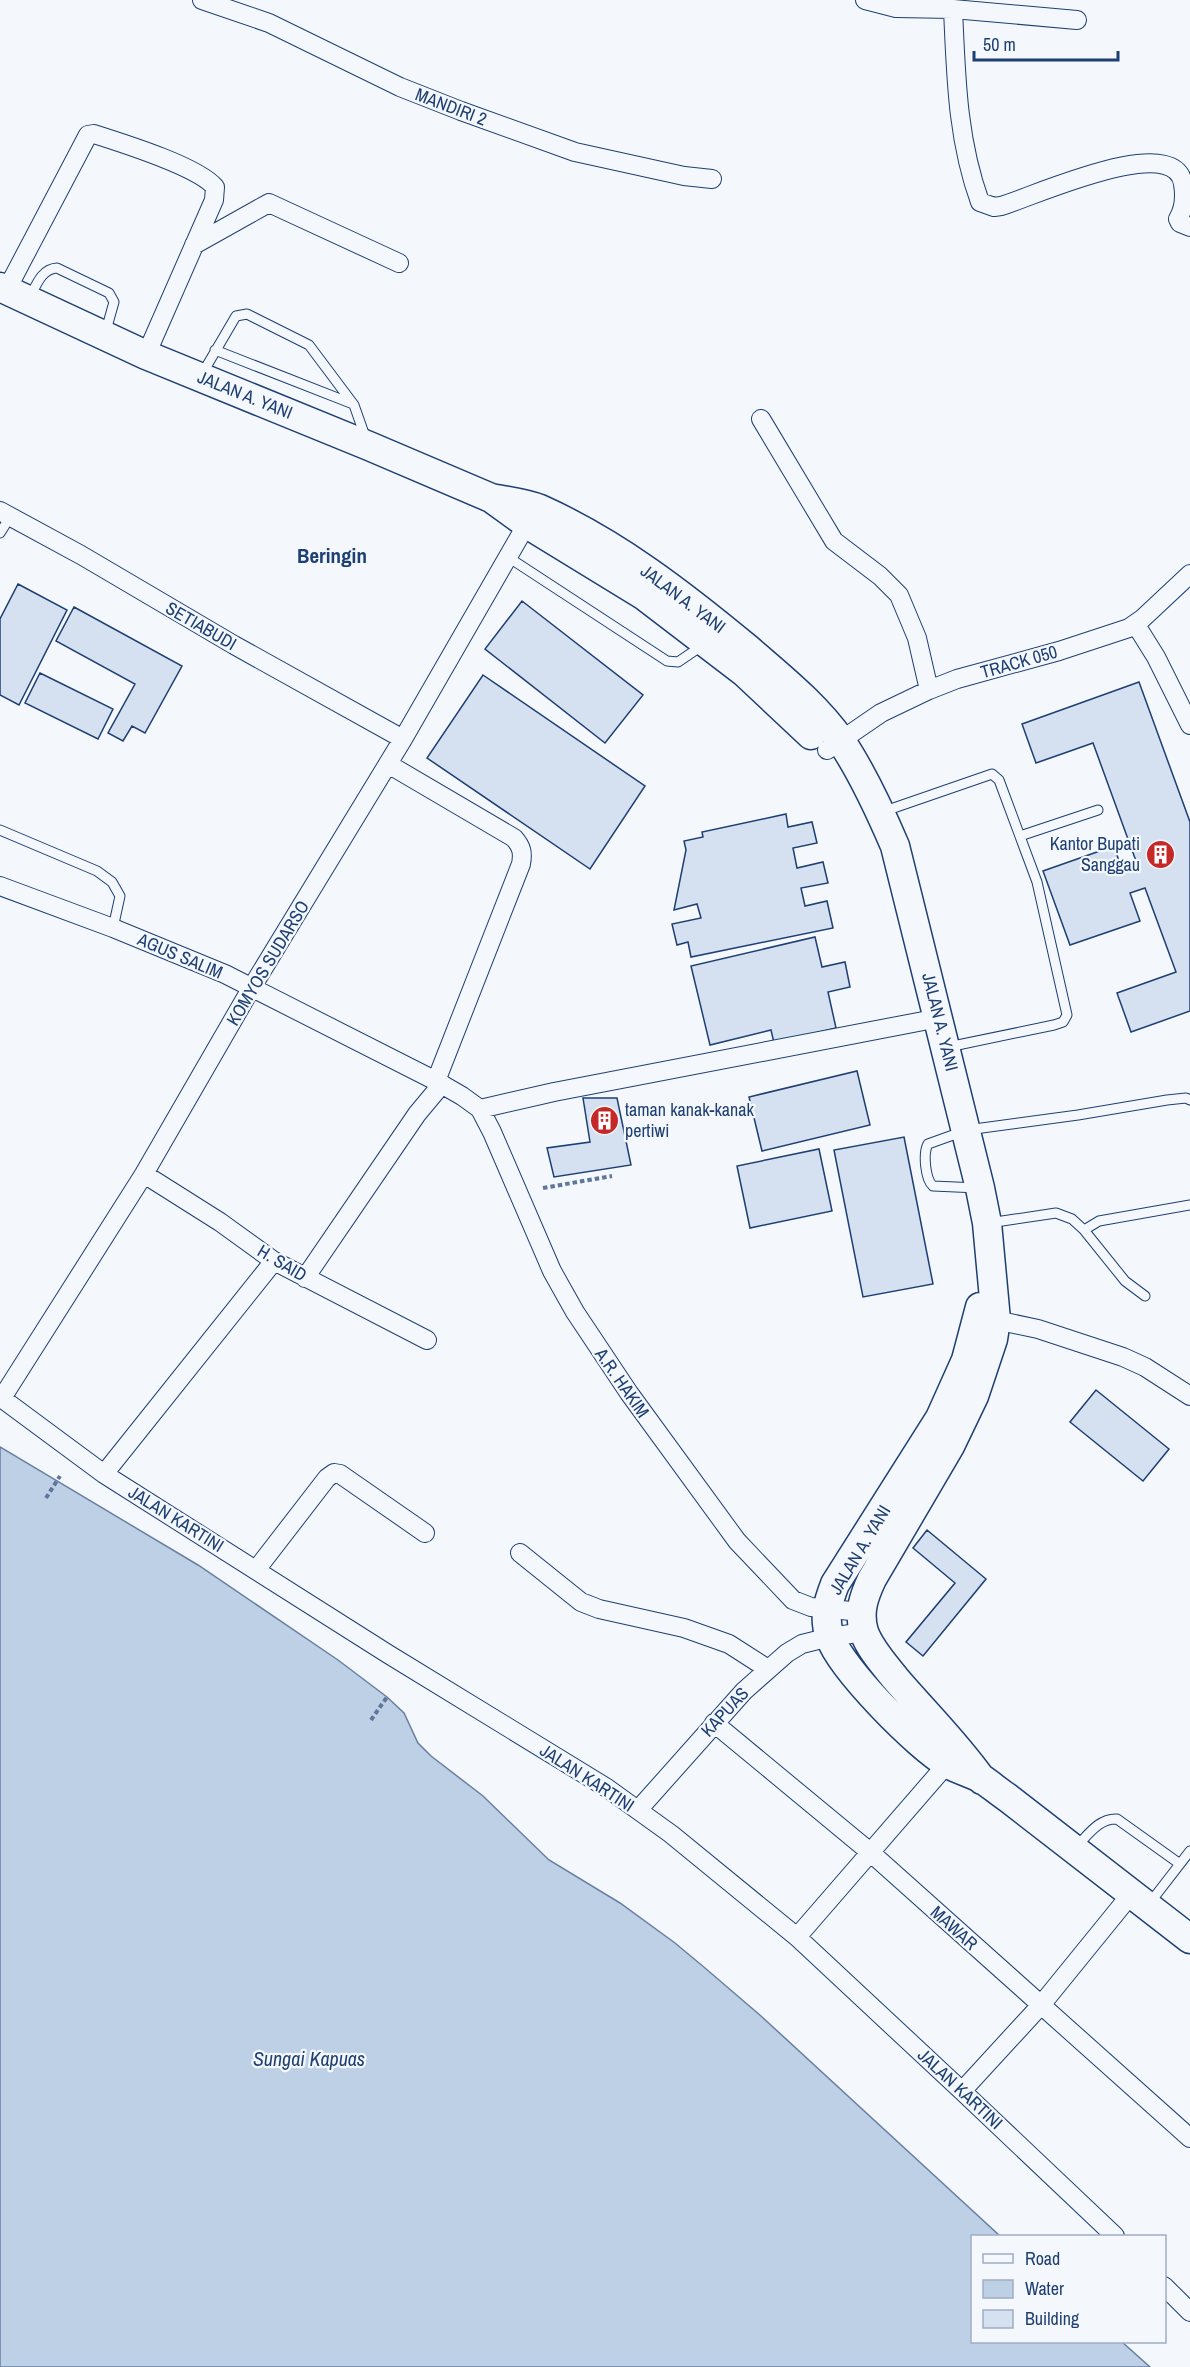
<svg xmlns="http://www.w3.org/2000/svg" width="1190" height="2367" font-family="'Archivo Narrow',sans-serif">
	<rect width="100%" height="100%" fill="#f4f7fb"/>
	<path fill="#bed0e5" stroke="#687fa3" stroke-width="1.5" d="M0,1447L198,1565L338,1660L387,1697L404,1713L418,1743L431,1756L483,1796L549,1860L620,1903L675,1943L705,1968L761,2016L1000,2236H972V2342H1122L1150,2367H0Z"/>
	<path fill="#d5e0f0" stroke="#1d3f73" stroke-width="1.5" d="M18,584L67,610L19,705L0,695V619Z
		M522,601L643,695L605,743L485,649Z
		M74,607L182,666L145,733L132,726L123,741L108,733L135,684L56,641Z
		M40,673L113,709L98,739L25,703Z
		M483,675L645,786L590,869L427,758Z
		M1139,682L1190,822V1011L1131,1032L1117,993L1176,972L1145,888L1130,893L1140,921L1070,945L1043,871L1114,846L1121,867L1136,861L1093,743L1036,763L1022,724Z
		M786,814L788,827L812,822L817,843L793,848L797,868L823,862L828,883L801,888L805,906L827,901L833,928L691,957L688,942L677,945L672,924L701,918L697,904L674,910L686,850L684,841L703,837L702,832Z
		M815,937L822,967L845,962L850,987L828,992L836,1028L774,1043L771,1030L710,1045L691,966Z
		M857,1071L870,1125L762,1151L749,1097Z
		M583,1098H617L631,1165L554,1177L547,1148L590,1142Z
		M904,1137L933,1284L863,1297L834,1150Z
		M819,1149L832,1211L750,1228L737,1166Z
		M1096,1390L1169,1449L1143,1481L1070,1422Z
		M927,1530L986,1579L923,1656L906,1642L955,1583L913,1548Z"/>
	<g fill="none" stroke-linecap="round" stroke-linejoin="round">
		<defs>
			<path id="service" d="M29,299C36,286 41,269 57,268L109,293L114,302L105,334
				M215,350L353,404
				M202,374L236,316L247,314L309,345L354,405L366,439
				M0,533L10,517
				M508,557L667,661L678,662L703,645
				M882,812L992,774L999,780L1037,882L1067,1015L1063,1022L1054,1025L948,1047
				M0,830L97,871L112,882L120,896L113,928
				M1020,836L1098,810
				M978,1188L933,1186C925,1179 923,1153 928,1144L967,1130L1078,1115L1167,1100L1186,1098L1190,1100
				M989,1223L1056,1213L1072,1219L1084,1230L1099,1221L1190,1205
				M1084,1230L1125,1281L1145,1296
				M1076,1847C1088,1835 1099,1818 1117,1819L1180,1864
				M1149,1904L1190,1851"/>
			<path id="minor" d="M202,0L269,23L400,87L461,111L575,152L684,176L712,179
				M865,0L896,8L953,9L1077,20
				M953,9C956,75 957,139 980,202L994,207L1001,206C1030,198 1176,130 1183,184C1185,196 1184,209 1178,219L1180,223L1190,227
				M194,245L269,203L399,263
				M6,291L88,135L94,134C122,143 197,166 215,187L214,200L146,355
				M761,419L834,541L880,576L899,595L917,638L929,690
				M0,511L81,555L234,645L403,739
				M1136,625L1156,657L1190,725
				M827,750L881,713L929,690L957,679L1059,651L1129,628L1142,619L1190,574
				M388,764L514,838C522,847 523,853 521,864L436,1081
				M0,886L113,928L225,974L436,1081L462,1096L480,1109L492,1132L552,1271L575,1312L629,1393L737,1541L793,1600L811,1607L861,1612
				M480,1109L554,1092L939,1018
				M144,1174L220,1222L274,1261L427,1340
				M305,1278L417,1114L442,1084
				M986,1318L1038,1329L1123,1357L1145,1367L1190,1396
				M0,1397L104,1474L388,1654L607,1788L671,1834L797,1937L962,2091L1115,2236
				M2,1398L144,1174L252,987L403,739L532,515
				M104,1474L274,1261
				M520,1553L581,1602L599,1609L684,1628L729,1644L768,1669
				M256,1570L327,1478L334,1473L340,1474L425,1533
				M714,1723L870,1852L1190,2138
				M638,1810L744,1691L787,1653L802,1644L830,1637L864,1632
				M797,1937L953,1757
				M962,2091L1041,2005L1132,1893
				M1164,2286L1190,2312"/>
			<path id="trunk" d="M0,287L146,355L369,446L491,498L527,524L643,595L745,673L811,735
				M491,498C506,501 525,503 540,509C616,543 683,595 747,648C779,676 816,705 841,741C862,772 880,811 895,846L980,1188L987,1223L996,1320L993,1339L974,1396L950,1446L872,1579C864,1596 858,1612 864,1632C870,1649 884,1664 895,1678C924,1712 956,1743 982,1780
				M980,1307L966,1360L940,1418L835,1584C828,1602 823,1618 830,1637C841,1669 918,1747 948,1764C959,1770 971,1773 982,1779C991,1785 999,1792 1008,1798L1190,1939"/>
		</defs>
		<use href="#service" stroke="#1d3f73" stroke-width="11"/>
		<use href="#minor" stroke="#1d3f73" stroke-width="20"/>
		<use href="#trunk" stroke="#1d3f73" stroke-width="31"/>
		<path stroke="#5e769c" stroke-width="4" stroke-dasharray="4.5 3" stroke-linecap="butt" d="M543,1188L612,1176
			M46,1498L60,1476
			M371,1720L387,1697"/>
		<use href="#service" stroke="#f4f7fb" stroke-width="9"/>
		<use href="#minor" stroke="#f4f7fb" stroke-width="18"/>
		<use href="#trunk" stroke="#f4f7fb" stroke-width="28"/>
	</g>
	<defs>
		<symbol id="building-disc" viewBox="-11 -11 22 22"><circle r="9.5" fill="#c62828" stroke="#f4f7fb"/><path d="M-4-6H4V6H1V3H-1V6H-4ZM-2.5-4.3h1.7v1.8h-1.7ZM.8-4.3h1.7v1.8H.8ZM-2.5-1h1.7V.8h-1.7ZM.8-1h1.7V.8H.8Z" fill="#fff"/></symbol>
	</defs>
	<g fill-rule="evenodd">
		<use href="#building-disc" x="1144" y="838" width="33" height="33"/>
		<use href="#building-disc" x="588" y="1104" width="33" height="33"/>
	</g>
	<g text-anchor="middle" stroke-width="4.5" stroke-linejoin="round" paint-order="stroke">
		<g font-size="18" fill="#1d3f73" stroke="#f4f7fb">
			<text transform="translate(451 107) rotate(21)" y="6">MANDIRI 2</text>
			<text transform="translate(245 395) rotate(22)" y="6">JALAN A. YANI</text>
			<text transform="translate(683 599) rotate(37)" y="6">JALAN A. YANI</text>
			<text transform="translate(201 626) rotate(30)" y="6">SETIABUDI</text>
			<text transform="translate(1019 662) rotate(-16)" y="6">TRACK 050</text>
			<text transform="translate(180 956) rotate(23)" y="6">AGUS SALIM</text>
			<text transform="translate(268 963) rotate(-59)" y="6">KOMYOS SUDARSO</text>
			<text transform="translate(940 1022) rotate(76)" y="6">JALAN A. YANI</text>
			<text transform="translate(282 1263) rotate(31)" y="6">H. SAID</text>
			<text transform="translate(622 1383) rotate(55)" y="6">A.R. HAKIM</text>
			<text transform="translate(176 1519) rotate(32)" y="6">JALAN KARTINI</text>
			<text transform="translate(860 1550) rotate(-59)" y="6">JALAN A. YANI</text>
			<text transform="translate(725 1712) rotate(-47)" y="6">KAPUAS</text>
			<text transform="translate(587 1778) rotate(33)" y="6">JALAN KARTINI</text>
			<text transform="translate(954 1928) rotate(42)" y="6">MAWAR</text>
			<text transform="translate(960 2089) rotate(43)" y="6">JALAN KARTINI</text>
		</g>
		<g font-size="18" fill="#1d3f73" stroke="#f4f7fb" text-anchor="end">
			<text x="1140" y="850">Kantor Bupati<tspan x="1140" dy="21">Sanggau</tspan></text>
			<text x="625" y="1116" text-anchor="start">taman kanak-kanak<tspan x="625" dy="21">pertiwi</tspan></text>
		</g>
		<g font-size="20" font-style="italic" fill="#1d3f73" stroke="#f4f7fb">
			<text x="309" y="2066">Sungai Kapuas</text>
		</g>
		<g font-size="21" font-weight="bold" fill="#1d3f73" stroke="#f4f7fb">
			<text x="332" y="563">Beringin</text>
		</g>
	</g>
	<rect x="971" y="2235" width="195" height="108" fill="#f4f7fb" stroke="#9eadc5" stroke-width="1.5"/>
	<rect x="983" y="2254" width="30" height="9" fill="#f4f7fb" stroke="#9eadc5" stroke-width="1.5"/>
	<text x="1025" y="2265" font-size="18" fill="#1d3f73">Road</text>
	<rect x="983" y="2280" width="30" height="18" fill="#bed0e5" stroke="#9eadc5" stroke-width="1.5"/>
	<text x="1025" y="2295" font-size="18" fill="#1d3f73">Water</text>
	<rect x="983" y="2310" width="30" height="18" fill="#d5e0f0" stroke="#9eadc5" stroke-width="1.5"/>
	<text x="1025" y="2325" font-size="18" fill="#1d3f73">Building</text>
	<path d="M974 51v9h144v-9" fill="none" stroke="#1d3f73" stroke-width="3"/>
	<text x="983" y="51" font-size="18" fill="#1d3f73" stroke="#f4f7fb" stroke-width="4.5" paint-order="stroke">50 m</text>
</svg>
